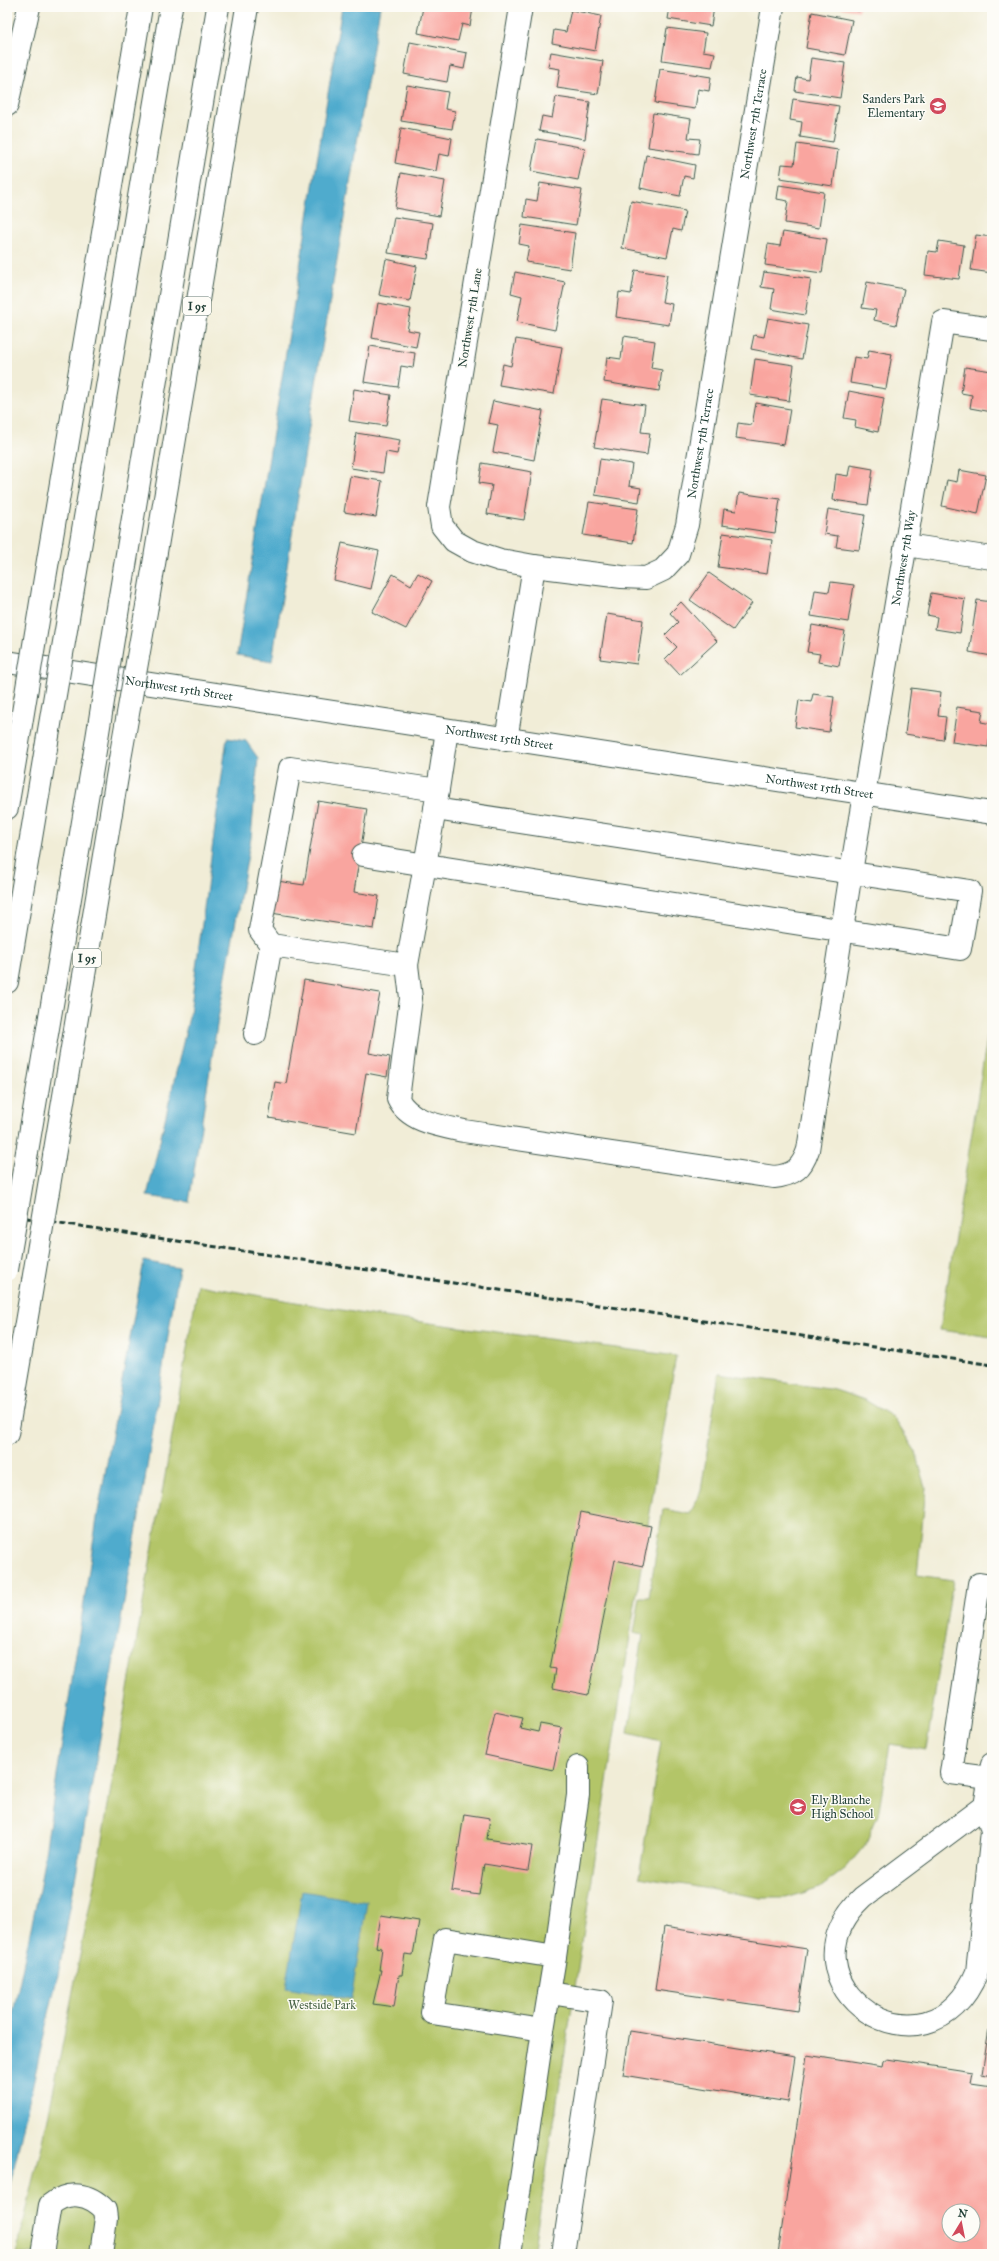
<svg xmlns="http://www.w3.org/2000/svg" width="999" height="2261" font-family="'IM FELL Great Primer',serif">
	<rect width="100%" height="100%" fill="#fdfcf7"/>
	<filter id="ink" filterUnits="userSpaceOnUse"><feTurbulence type="fractalNoise" baseFrequency=".025" numOctaves="2"/><feDisplacementMap in="SourceGraphic" scale="8" xChannelSelector="R" yChannelSelector="G"/><feConvolveMatrix kernelMatrix="1 2 1 2 8 2 1 2 1" color-interpolation-filters="sRGB"/></filter>
	<filter id="wash" filterUnits="userSpaceOnUse"><feTurbulence type="fractalNoise" baseFrequency=".012" numOctaves="4" result="noise"/><feDisplacementMap in="SourceGraphic" scale="16" xChannelSelector="R" yChannelSelector="G"/><feGaussianBlur stdDeviation="0.9" result="paint"/><feColorMatrix in="noise" values="0 0 0 0 0 0 0 0 0 0 0 0 0 0 0 0 0 1.4 0 .05"/><feComposite in="paint" operator="in"/></filter>
	<g filter="url(#wash)">
		<rect width="100%" height="100%" fill="#f1edd7"/>
		<path fill="#b3c568" stroke="#69814e" d="M992,1008V1337L940,1330Z
			M198,1285L370,1315L676,1356C625,1655 581,1955 533,2254H16L45,2133L97,1869Z
			M719,1373L835,1390L865,1400L893,1417L916,1452L926,1488L917,1575L953,1580L926,1750L890,1744L878,1815L865,1845L846,1868L820,1888L786,1898H761L639,1877L661,1741L628,1733L643,1635L634,1633L640,1597H649L663,1509L690,1514L701,1491Z"/>
		<path fill="#4fabcd" stroke="#377480" d="M342,7H380L316,383L272,661L237,655Z
			M227,738L246,741L258,758L251,838L218,1019L189,1202L147,1196L190,1013Z
			M144,1261L179,1268L139,1517L60,1965L7,2198V2042L40,1885L98,1512Z
			M302,1891L367,1902L351,1999L286,1988Z"/>
		<g id="blocks">
			<path fill="#f9a59f" fill-rule="evenodd" d="M423,7L473,8L470,26L462,24L458,41L418,33Z
				M670,7H714L711,26L668,19Z
				M837,7H860L859,11Z
				M571,10L601,16L595,51L552,43L554,30L566,32Z
				M812,12L852,20L845,55L806,48Z
				M667,28L706,33L703,51L715,53L712,67L662,60Z
				M410,42L467,53L464,69L450,66L447,82L404,74Z
				M551,52L603,61L598,94L557,88L560,69L548,67Z
				M811,58L845,63L840,98L795,91L797,77L808,79Z
				M660,69L711,77L709,91L698,89L695,109L655,103Z
				M407,85L448,92L445,109L455,111L452,129L401,121Z
				M556,97L590,102L585,139L539,131L542,116L552,118Z
				M793,99L839,106L833,142L800,137L802,122L790,120Z
				M653,113L691,119L688,138L700,139L698,154L648,147Z
				M401,128L452,138L449,156L439,154L436,171L395,163Z
				M537,139L585,148L578,180L531,171Z
				M797,144L838,150L833,186L780,178L782,164L794,165Z
				M646,155L695,165L693,178L684,176L680,196L640,188Z
				M401,173L445,181L439,216L395,208Z
				M540,183L582,190L576,225L524,217L526,199L537,201Z
				M779,185L824,192L819,228L785,223L788,201L777,199Z
				M631,201L685,211L681,231L673,229L667,257L622,248Z
				M394,217L433,223L428,259L388,253Z
				M522,225L575,233L570,269L526,262L529,246L519,244Z
				M783,232L827,239L822,273L765,265L768,244L780,246Z
				M976,235L992,237V273L971,270Z
				M939,241L964,245L959,279L925,275L928,251L937,252Z
				M386,259L417,266L410,301L379,295Z
				M635,270L667,275L662,302L672,304L669,325L616,317L619,292L631,294Z
				M515,272L565,282L555,330L517,322L522,296L511,293Z
				M764,272L811,279L805,315L771,309L774,289L761,287Z
				M867,282L904,289L896,325L874,320L876,310L862,308Z
				M378,303L411,309L407,330L419,332L416,347L372,338Z
				M768,318L808,325L802,359L751,349L754,335L764,337Z
				M624,336L655,341L651,368L662,370L659,391L604,382L607,357L621,359Z
				M516,339L562,347L554,394L499,385L503,364L511,366Z
				M370,346L415,353L413,368L401,366L398,387L364,382Z
				M869,350L892,354L886,389L850,383L854,357L867,359Z
				M755,359L794,365L789,401L750,395Z
				M965,367L992,371V412L970,408L972,395L961,393Z
				M354,389L391,395L386,426L349,421Z
				M849,391L884,398L878,432L855,427L856,420L844,418Z
				M602,399L645,405L641,432L650,433L647,455L594,447Z
				M493,401L543,411L534,460L493,452L498,425L488,423Z
				M756,403L790,409L784,445L736,438L738,423L752,425Z
				M356,433L400,440L397,454L386,452L383,473L351,468Z
				M600,459L632,464L629,486L641,488L639,502L595,495Z
				M482,463L532,472L524,520L487,514L492,485L479,483Z
				M850,465L873,469L868,505L833,500L836,474L848,476Z
				M959,470L986,475L978,514L942,506L947,480L957,482Z
				M350,476L382,481L376,517L344,512Z
				M739,493L780,499L775,533L722,525L724,509L736,511Z
				M589,502L638,509L633,543L583,535Z
				M828,509L865,515L859,550L836,547L838,536L824,534Z
				M723,533L772,540L767,574L718,567Z
				M342,543L379,551L371,589L334,580Z
				M418,573L432,581L406,629L372,612L393,574L411,585Z
				M709,573L752,603L733,630L690,600Z
				M831,582L854,585L848,622L811,616L815,590L829,592Z
				M931,593L965,599L960,633L935,629L937,617L927,615Z
				M977,600L992,602V656L969,652Z
				M681,602L717,641L680,675L665,659L677,647L665,635L678,622L670,613Z
				M607,614L643,620L637,664L600,659Z
				M812,625L845,631L839,666L818,662L820,654L807,652Z
				M911,688L941,692L938,716L946,717L943,740L905,734Z
				M813,694L834,697L829,732L795,727L799,700L811,702Z
				M957,707L983,711L981,722L992,724L988,747L952,742Z
				M318,801L367,809L354,892L379,896L374,929L271,913L277,881L304,885Z
				M304,980L380,993L369,1053L390,1057L387,1077L366,1073L356,1133L269,1118L275,1082L286,1084Z
				M581,1512L651,1526L643,1566L615,1560L588,1695L553,1688L556,1669L550,1668Z
				M495,1712L523,1718L520,1728L538,1732L540,1724L562,1728L553,1770L485,1755Z
				M464,1814L490,1818L487,1839L532,1846L528,1871L484,1864L479,1895L452,1891Z
				M381,1915L419,1921L413,1955L405,1954L402,1975H399L394,2007L373,2004L381,1970H379L382,1948L376,1947Z
				M664,1927L807,1949L798,2011L655,1990Z
				M991,2015H992V2076L982,2074Z
				M630,2031L795,2057L788,2102L623,2075Z
				M807,2055L882,2067L883,2062L887,2059L973,2072L971,2083L992,2086V2254H778ZM949,2211H973V2235H949Z"/>
		</g>
	</g>
	<g filter="url(#ink)">
		<use href="#blocks" fill-opacity="0" stroke="#3e574c" stroke-width="1"/>
		<g fill="none" stroke-linecap="round" stroke-linejoin="round">
			<defs>
				<g id="minor">
					<path id="s1" d="M521,7L439,507L442,526L454,541L472,551L500,560L534,566L622,577L646,578L663,570L678,554L687,525L773,7"/>
					<path d="M7,105L29,7"/>
					<path d="M906,545L992,558"/>
					<path id="s2" d="M7,662L992,813"/>
					<path d="M506,740L534,566"/>
					<path d="M363,855L960,949L970,891L435,809L447,730"/>
					<path d="M271,945L260,930L290,768L438,790"/>
					<path id="s3" d="M407,965L411,998L398,1099C409,1122 441,1126 464,1131L774,1177C794,1175 802,1168 808,1150L851,872L943,322L992,329"/>
					<path d="M255,1034L271,945L407,965L435,809"/>
					<path d="M989,1778L951,1773L979,1584L992,1586"/>
					<path d="M985,1806L863,1897C771,1984 928,2090 977,1972L992,1831L985,1806L992,1764"/>
					<path d="M445,1939L555,1957L543,2030L432,2013Z"/>
					<path d="M555,1957L578,1795V1767"/>
					<path d="M550,1993L601,2001L563,2254"/>
					<path d="M42,2254L50,2205C68,2190 89,2193 105,2210L106,2218L101,2254"/>
					<path d="M510,2254L543,2030"/>
				</g>
				<path id="highway" d="M43,590L141,7
					M72,595L171,7
					M119,602L218,7
					M147,606L247,7
					M7,808L18,743
					M7,982L46,748
					M27,1152L94,757
					M54,1156L120,759
					M7,1434L33,1281"/>
			</defs>
			<use href="#minor" stroke="#3e574c" stroke-width="24"/>
			<use href="#highway" stroke="#3e574c" stroke-width="24"/>
			<use href="#minor" stroke="#fff" stroke-width="22"/>
			<use href="#highway" stroke="#fff" stroke-width="22"/>
			<path stroke="#1f3d34" stroke-width="3" stroke-dasharray="6 3" stroke-linecap="butt" d="M7,1215L992,1365"/>
			<defs>
				<path id="highway-bridge" d="M18,743L43,590
					M46,748L72,595
					M94,757L119,602
					M120,759L147,606
					M7,1270L27,1152
					M33,1281L54,1156"/>
			</defs>
			<use href="#highway-bridge" stroke="#3e574c" stroke-width="24" stroke-linecap="butt"/>
			<use href="#highway-bridge" stroke="#fff" stroke-width="22"/>
		</g>
	</g>
	<defs>
		<symbol id="school-disc" viewBox="-11 -11 22 22"><circle r="9.5" fill="#d1495b" stroke="#fdfcf7"/><path d="M0-5L7-2L0 1L-7-2ZM-4 1L0 2.5L4 1V4Q0 6-4 4Z" fill="#fff"/></symbol>
	</defs>
	<g fill-rule="evenodd">
		<use href="#school-disc" x="928" y="96" width="20" height="20"/>
		<use href="#school-disc" x="788" y="1797" width="20" height="20"/>
	</g>
	<g text-anchor="middle" stroke-width="3" stroke-linejoin="round" paint-order="stroke">
		<g fill="#fdfcf7" stroke="#62766e" stroke-width="1">
			<rect x="183" y="297" width="28" height="18" rx="3"/>
			<rect x="73" y="949" width="28" height="18" rx="3"/>
		</g>
		<g font-size="11" font-weight="bold" fill="#1f3d34">
			<text x="197" y="310">I 95</text>
			<text x="87" y="962">I 95</text>
		</g>
		<g font-size="12" fill="#1f3d34" stroke="#fdfcf7" text-anchor="end">
			<text x="925" y="103">Sanders Park<tspan x="925" dy="14">Elementary</tspan></text>
			<text x="811" y="1804" text-anchor="start">Ely Blanche<tspan x="811" dy="14">High School</tspan></text>
		</g>
		<g font-size="12" fill="#1f3d34" stroke="#fdfcf7">
			<text dy="4" stroke="none"><textPath href="#s1" startOffset="1220">Northwest 7th Terrace</textPath></text>
			<text transform="translate(470 318) rotate(-81)" y="4">Northwest 7th Lane</text>
			<text dy="4" stroke="none"><textPath href="#s1" startOffset="896">Northwest 7th Terrace</textPath></text>
			<text dy="4" stroke="none"><textPath href="#s3" startOffset="1171">Northwest 7th Way</textPath></text>
			<text dy="4" stroke="none"><textPath href="#s2" startOffset="174">Northwest 15th Street</textPath></text>
			<text dy="4" stroke="none"><textPath href="#s2" startOffset="498">Northwest 15th Street</textPath></text>
			<text dy="4" stroke="none"><textPath href="#s2" startOffset="822">Northwest 15th Street</textPath></text>
		</g>
		<g font-size="12" fill="#445f41" stroke="#fdfcf7">
			<text x="322" y="2009">Westside Park</text>
		</g>
	</g>
	<rect width="999" height="2261" fill="none" stroke="#fdfcf7" stroke-width="24"/>
	<g transform="translate(961 2223) rotate(10)"><circle r="19" fill="#fdfcf7" stroke="#a4b0a9"/>
	<path d="M0-3L7 15L0 10L-7 15Z" fill="#d1495b"/>
	<text y="-6" font-size="11" font-weight="bold" text-anchor="middle" fill="#1f3d34">N</text>
	</g>
</svg>
